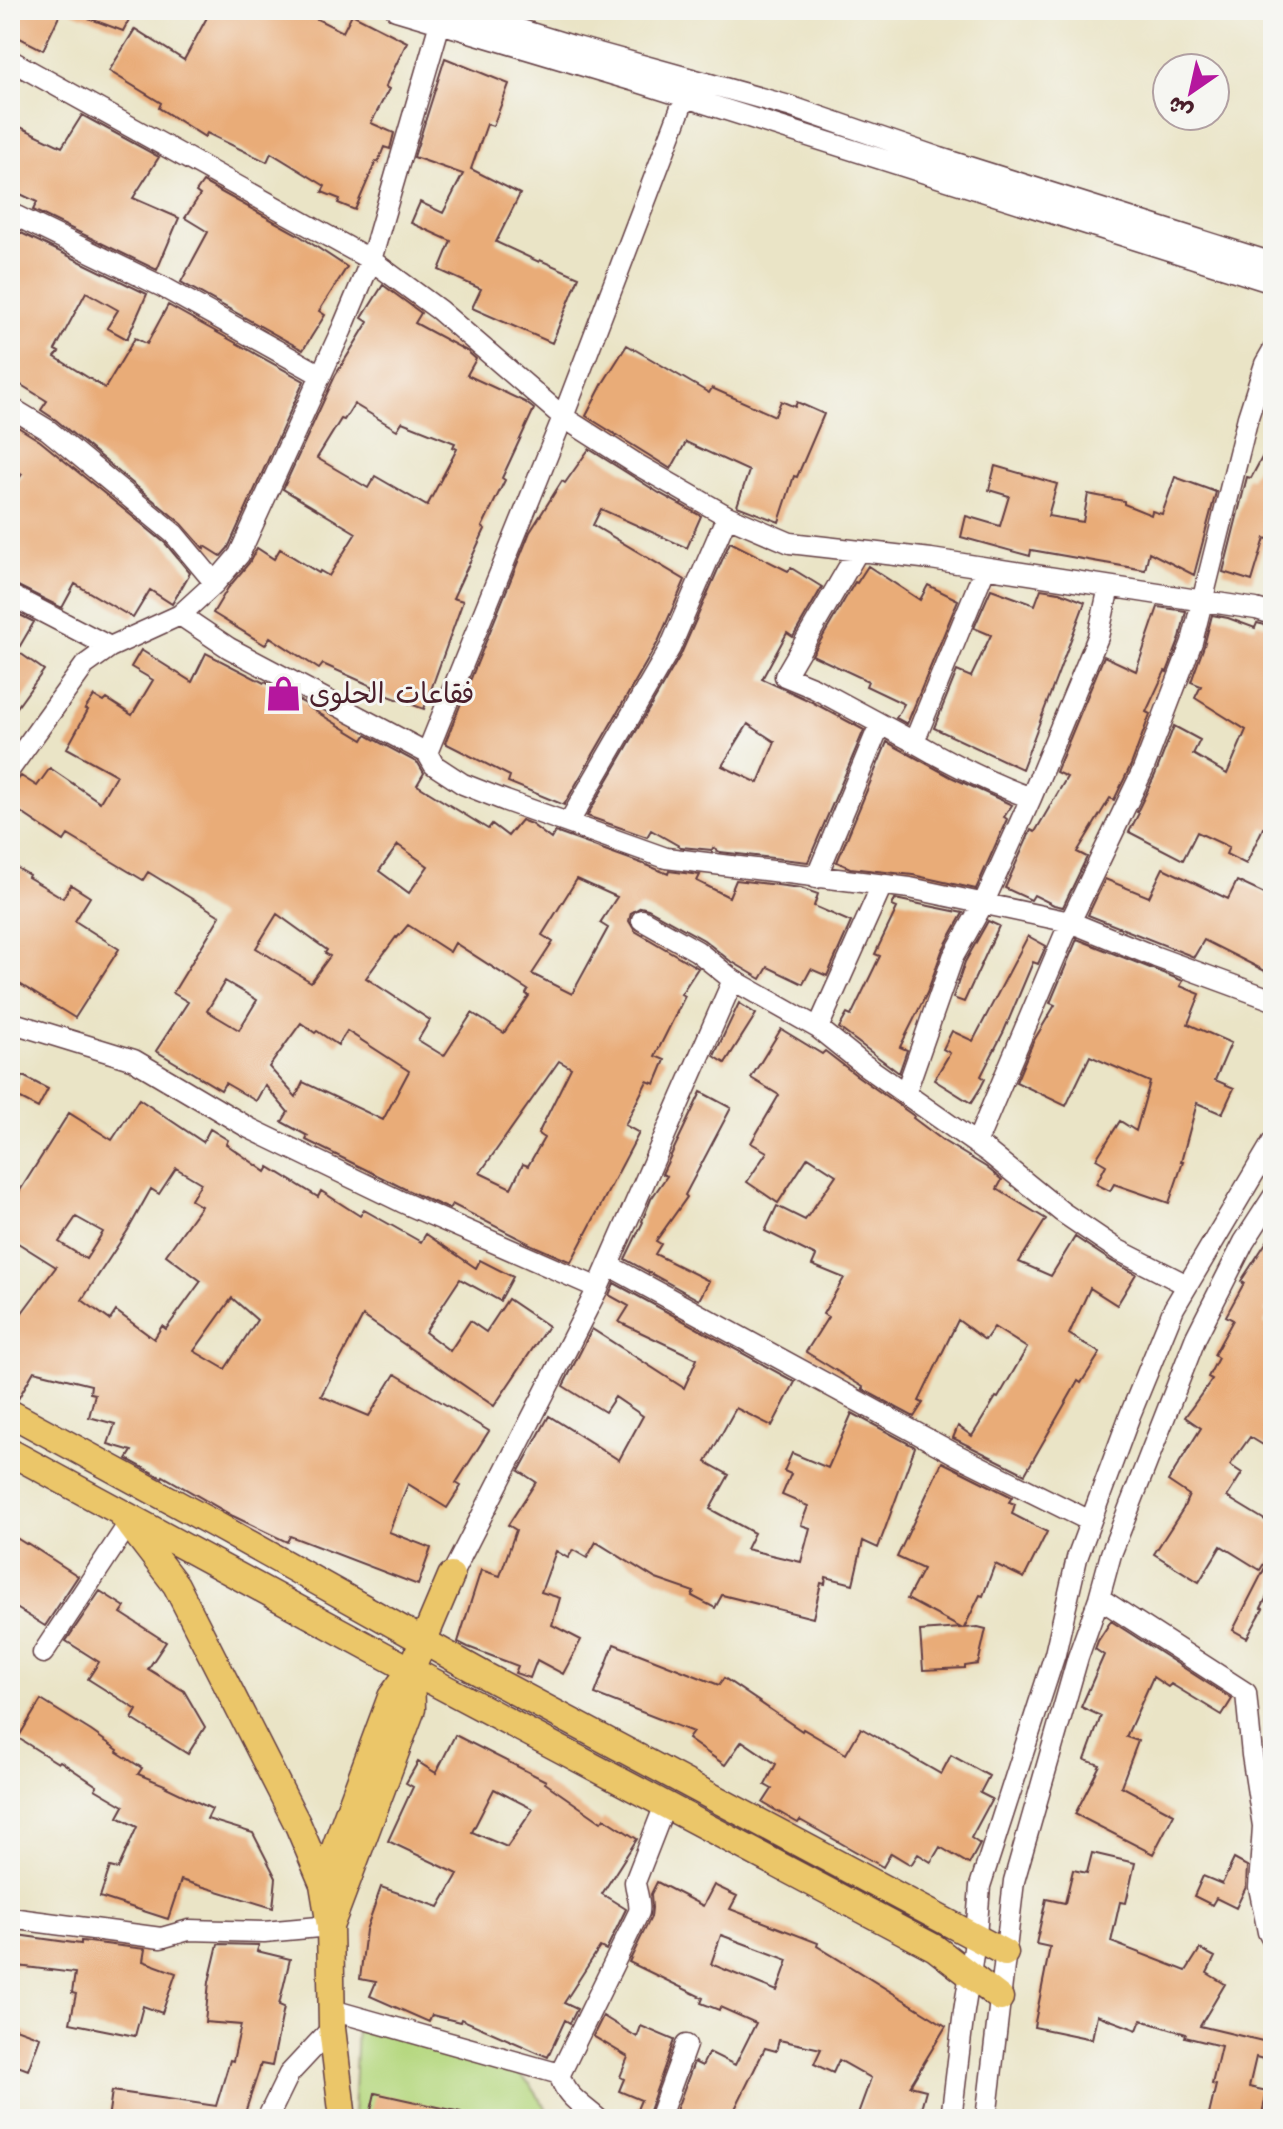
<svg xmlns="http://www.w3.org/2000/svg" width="1283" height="2129" font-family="'Architects Daughter','Playpen Sans Arabic',sans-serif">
	<rect width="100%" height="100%" fill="#f6f6f2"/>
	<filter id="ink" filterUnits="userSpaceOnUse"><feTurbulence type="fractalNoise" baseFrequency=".0125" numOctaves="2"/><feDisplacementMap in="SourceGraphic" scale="16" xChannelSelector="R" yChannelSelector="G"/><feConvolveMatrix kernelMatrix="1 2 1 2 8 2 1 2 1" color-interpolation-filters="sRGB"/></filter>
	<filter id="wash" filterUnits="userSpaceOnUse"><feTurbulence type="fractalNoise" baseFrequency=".006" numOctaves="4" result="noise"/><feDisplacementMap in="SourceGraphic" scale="32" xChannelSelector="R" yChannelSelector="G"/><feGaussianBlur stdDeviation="1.8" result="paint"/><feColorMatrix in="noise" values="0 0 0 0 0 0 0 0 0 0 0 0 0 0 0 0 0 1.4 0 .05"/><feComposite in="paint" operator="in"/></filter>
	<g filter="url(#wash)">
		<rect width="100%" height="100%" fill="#eae4c6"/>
		<path fill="#b6d880" stroke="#807c56" stroke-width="2" d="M357,2024L506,2063L530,2084L553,2119H353Z"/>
		<g id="blocks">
			<path fill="#e9ac78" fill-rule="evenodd" d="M14,10H62L43,50L10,33V18Z
				M72,10H134L123,31L72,12Z
				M211,10H299L343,32L352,14L407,42L385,87L389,89L371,123L394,133L390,149L384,147L378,162L376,161L355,210L338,203L340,199L322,192L325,186L271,153L267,162L207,133L205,137L159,108L161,103L109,71L135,29L184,60Z
				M445,58L509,84L493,126L487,124L471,169L520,194L496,242L539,262L540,260L579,277L552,343L472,308L481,289L439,270L451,241L411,223L420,202L443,213L463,174L414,157Z
				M82,115L159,157L133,198L179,218L157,270L33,210L37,202L10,189V122L62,147Z
				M203,182L297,234L347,267L319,311L325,315L303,350L181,282L208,232L185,218L200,195L196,192Z
				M15,230L147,294L127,339L107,328L118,310L86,292L55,350L59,352L55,357L105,388L135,338L147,344L168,305L304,381L228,548L221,556L205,546L204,549L182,524L56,420L41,410L47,401L10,378V238Z
				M383,285L421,313L415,323L467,351L476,359L467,375L525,402L534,409L502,478L505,480L482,527L485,529L453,598L463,601L424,709L372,690L374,687L323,664L319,669L270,637L265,645L213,613L228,588L249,563L257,548L274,559L280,549L319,573L320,571L329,576L356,533L283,489L335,376L368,322L362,318ZM354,404L397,430L402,422L455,443L453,447L457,449L427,506L375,476L368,488L317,458L341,419L344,420Z
				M627,345L709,393L712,388L775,416L781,401L795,407L797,402L824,414L797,477L794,476L779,522L737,506L749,471L686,442L671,469L586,416L603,383Z
				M10,422L40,441L165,543L190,573L172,604L150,590L133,618L75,584L62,608L10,582V493L22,474L10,465Z
				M1273,437V541L1265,538L1252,581L1223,572L1247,477L1251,478Z
				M589,449L659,493L701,516L687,548L601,509L593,525L685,580L658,642L564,805L508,782L510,776L445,743L530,532L562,481L565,483Z
				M995,466L1057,484L1048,516L1083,522L1088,494L1124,501V504L1151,515L1152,511L1162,514L1175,477L1216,492L1194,575L1149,552L1145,570L1031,550L1030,556L961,537L966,516L1000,526L1009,496L989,490Z
				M730,542L788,571L791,568L822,587L793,637L787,633L762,679L812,702L864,730L808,862L720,852L713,848L712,850L681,847L651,830L647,837L587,816L681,654ZM748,724L775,742L758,783L722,766Z
				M868,566L920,600L928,585L958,600L907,724L896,718L904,704L866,686L868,681L812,655L855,582L857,583Z
				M991,589L1035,605L1041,589L1059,592L1085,602L1022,769L934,728L957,671L971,677L991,635L974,628Z
				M1158,607L1186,611L1180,638L1167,672L1165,671L1146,712L1150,714L1131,765L1114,800L1110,798L1077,852L1087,857L1063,907L1054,905L1034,895L1031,900L1005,888L1031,830L1035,832L1067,777L1056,772L1104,656L1136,671Z
				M10,610L34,622L17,651L44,670L10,717Z
				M1212,615L1228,618L1255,628L1257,623L1273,627V831L1263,828L1246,864L1226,854L1229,847L1197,832L1183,860L1129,832L1139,813L1137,812L1155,775L1174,726L1200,740L1193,754L1227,774L1246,730L1195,698L1201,686L1191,682L1204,646Z
				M141,650L192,682L206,653L264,683L265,682L308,705L307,706L363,740L366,735L418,763L424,773L417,785L488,829L492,824L508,836L521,820L531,824L551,839L555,832L649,866L668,874L669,871L700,875L697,881L729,897L736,880L801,888L818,894L814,906L851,922L827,976L811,969L803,984L768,967L761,979L729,960L704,940L648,909L641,907L631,913L629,921L635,931L698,968L681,994L685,996L655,1056L665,1060L655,1084L647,1081L625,1125L639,1133L571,1262L532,1245L452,1204L449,1209L407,1190L306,1140L308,1136L282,1122L288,1112L265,1085L256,1101L225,1083L221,1090L156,1051L188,1002L173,993L220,916L148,872L143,880L68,835L64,841L10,805V790L21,776L37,786L50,768L100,802L116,775L67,748L88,710L85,709L94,696L104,702L107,699L132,715L153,680L131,667ZM398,845L428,866L409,893L379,871ZM577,879L617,897L600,923L608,928L572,994L532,974L553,942L542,935ZM277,914L327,950L325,953L330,956L311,982L256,948ZM408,925L450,952L455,943L528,990L526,994L529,996L504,1033L472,1013L444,1056L418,1040L430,1020L366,978L396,937L397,938ZM225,981L257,1000L239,1030L207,1011ZM301,1023L315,1033L317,1031L338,1045L347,1031L409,1071L383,1120L303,1082L296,1097L269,1067ZM559,1061L571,1068L538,1134L544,1138L528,1166L523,1164L511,1188L480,1173Z
				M887,742L951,777L1012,805L1004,817L1007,819L976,889L913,875L850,868L837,862Z
				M10,864L29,875L28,877L63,898L71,885L90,897L75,921L119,949L75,1018L10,978Z
				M1163,868L1228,899L1237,881L1273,898V975L1204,940L1194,957L1088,915L1105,879L1149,897Z
				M895,899L963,913L942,951L927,993L900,1047L907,1050L899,1073L839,1028L847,1014L851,1016L880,956L875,954L897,908L892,906Z
				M988,921L999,926L964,1002L953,998L965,962Z
				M1028,936L1046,946L1038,964L1033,962L1004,1031L981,1076L985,1079L981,1087L971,1103L934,1080L950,1053L943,1049L952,1031L973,1041Z
				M1077,939L1183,981L1180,986L1200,994L1188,1024L1231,1043L1215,1080L1234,1088L1222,1114L1197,1103L1181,1162H1183L1169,1203L1114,1184L1110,1191L1096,1184L1106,1165L1096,1159L1120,1121L1136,1131L1150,1082L1090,1056L1066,1106L1016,1082L1033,1042L1055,1005L1050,1003Z
				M739,1003L756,1014L725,1063L714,1056Z
				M781,1029L822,1054L825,1051L856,1075L914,1116L913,1118L945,1142L986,1167L1002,1180L997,1189L1046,1219L1019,1262L1051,1276L1075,1237L1111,1261L1136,1274L1117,1305L1090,1288L1069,1334L1100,1353L1081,1383L1078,1381L1025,1474L953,1438L958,1426L972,1436L996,1397L998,1398L1027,1348L994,1327L985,1340L958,1320L919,1401L923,1403L914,1417L862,1389L863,1387L806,1352L828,1317L823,1314L844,1278L812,1265L816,1256L765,1231L777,1206L805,1220L836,1175L808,1157L778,1203L747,1182L767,1152L751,1143L779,1095L751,1078Z
				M23,1076L48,1089L38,1108L13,1095Z
				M701,1092L731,1108L685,1195L687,1197L656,1241L661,1244L655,1254L709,1281L699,1300L625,1259L643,1222L642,1221L651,1199L667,1176L662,1174Z
				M139,1099L203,1142L210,1129L228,1140L226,1144L266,1172L269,1167L318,1197L321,1191L360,1216L364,1210L421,1242L426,1234L476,1268L480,1260L513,1277L500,1301L460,1279L425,1332L450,1351L470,1321L486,1332L508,1299L548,1326L494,1406L363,1316L321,1396L369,1416L395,1374L489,1431L456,1483L461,1486L447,1508L408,1484L389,1532L431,1548L418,1585L290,1536L287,1542L233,1516L163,1476L162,1478L127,1459L132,1451L108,1444L115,1424L89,1417L95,1394L90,1393L91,1385L34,1371L18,1399L10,1397V1307L21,1314L56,1267L10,1238V1224L17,1214L10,1209V1187L19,1192L69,1113L112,1140ZM176,1168L201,1183L191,1200L201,1206L166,1255L201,1281L166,1329L162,1326L154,1339L116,1311L110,1320L82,1300L128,1230L151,1189L159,1194ZM76,1217L103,1232L86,1259L59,1242ZM232,1298L257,1320L225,1369L194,1351Z
				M1273,1232V1299L1265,1311L1269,1314L1264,1323L1273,1328V1451L1250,1437L1230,1465L1242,1473L1227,1497L1273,1525V1549L1260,1570L1221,1546L1199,1582L1154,1554L1183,1509L1189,1495L1168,1481L1201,1428L1185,1417L1212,1379L1208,1377L1218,1358L1214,1355L1233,1320L1226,1316L1244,1283L1241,1281Z
				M614,1283L795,1382L772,1426L736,1408L706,1462L729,1475L710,1509L754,1533L746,1549L801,1562L810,1528L801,1525L808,1506L782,1495L791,1474L784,1471L792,1453L828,1468L852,1413L915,1447L878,1548L863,1541L853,1584L826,1577L825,1584L821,1583L813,1618L722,1595L715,1608L692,1596L694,1592L656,1579L596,1542L587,1558L573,1550L568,1558L556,1551L541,1592L560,1598L552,1625L581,1640L563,1674L537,1660L530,1678L515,1673L518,1666L468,1647L458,1642L481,1570L500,1576L516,1530L508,1525L536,1482L519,1471L549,1416L619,1460L643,1416L615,1397L605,1412L563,1386L591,1331L592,1329L684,1388L697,1359L619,1322L629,1306L609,1295Z
				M942,1462L1012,1497L1009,1502L1015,1504L1012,1514L1047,1532L1024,1578L995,1564L983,1596L980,1595L964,1628L978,1627L986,1629L978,1664L965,1666V1668L923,1670L920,1631L961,1628L907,1599L923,1569L897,1557Z
				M10,1534L26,1544L27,1543L78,1576L45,1626L10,1604Z
				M1273,1552V1585L1261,1608L1263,1609L1247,1638L1233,1630Z
				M100,1591L125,1607L121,1613L166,1642L148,1669L184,1691L205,1727L188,1754L132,1719L137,1710L88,1679L99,1662L66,1641Z
				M1111,1621L1232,1699L1222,1715L1171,1684L1168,1687L1153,1677L1126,1737L1138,1741L1121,1786L1174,1814L1153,1854L1075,1814L1100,1765L1085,1760L1101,1716L1081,1707L1104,1655L1095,1649L1098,1641Z
				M614,1644L719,1685L724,1678L802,1731L803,1729L846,1754L861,1728L941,1774L951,1755L989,1776L980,1793L992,1799L971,1838L980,1844L969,1864L940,1847L931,1862L918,1854L911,1865L891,1853L883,1867L800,1820L798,1823L763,1803L772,1789L765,1785L776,1764L742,1741L725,1765L688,1739L693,1732L595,1694Z
				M41,1700L91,1731L118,1750L117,1752L142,1768L138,1774L167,1786L166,1787L212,1809L207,1819L253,1833L276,1878L273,1908L181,1880L168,1919L100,1897L110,1867L118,1869L137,1827L118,1817L124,1806L95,1789L97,1786L60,1761L58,1763L18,1738Z
				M455,1735L546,1781L545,1783L601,1822L604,1818L637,1839L602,1894L626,1909L606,1950L600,1947L596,1953L564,2003L577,2009L570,2023L565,2020L548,2057L461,2019L460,2022L432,2015L429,2022L370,1996L376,1982L360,1979L366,1930L381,1887L439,1907L458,1874L388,1841L413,1787L406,1783L418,1762L436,1773ZM494,1789L533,1809L507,1847L472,1832Z
				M1092,1853L1135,1863L1126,1903L1120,1902L1111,1942L1186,1971L1200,1949L1215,1957L1207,1973L1225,1984L1200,2026L1271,2043L1267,2060L1256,2057L1249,2087L1267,2091L1261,2119H1208L1216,2085L1212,2084L1221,2046L1185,2037L1186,2034L1141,2020L1137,2030L1097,2015L1092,2039L1034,2027L1050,1947L1036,1944L1046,1899L1065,1903L1073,1870L1087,1873Z
				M1234,1859L1247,1866L1246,1887L1236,1908L1216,1898L1212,1905L1194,1896L1203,1876L1222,1884Z
				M657,1882L703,1906L714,1885L737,1896L730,1909L818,1943L817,1946L946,2026L910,2086L926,2090L918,2119H856L871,2078L839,2060L833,2073L814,2064L821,2049L779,2040L776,2051L765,2048L730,2119H673L694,2062L702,2066L709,2052L735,2065L756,2023L720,2007L719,2010L701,2003L703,1998L629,1962L651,1917L652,1908L651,1894ZM721,1935L788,1960L777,1991L711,1964Z
				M10,1934L81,1944V1941L145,1949L143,1961L176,1973L162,2013L143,2006L135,2036L70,2023L76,1994L72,1993L75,1973L10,1965Z
				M218,1944L259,1945L257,1951L290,1959L279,2005L284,2007L272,2066L261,2064L243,2119H108L112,2091L216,2106L230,2060L233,2061L241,2025L205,2022L209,1982Z
				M603,2016L637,2037L641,2026L674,2040L646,2119H633L641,2100L619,2091L624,2079L620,2077L628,2057L593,2036Z
				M10,2026L40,2037L28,2070L10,2063Z
				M375,2093L461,2112V2119H369Z"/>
		</g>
	</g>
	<g filter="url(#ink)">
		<use href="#blocks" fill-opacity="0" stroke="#623d42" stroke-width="2"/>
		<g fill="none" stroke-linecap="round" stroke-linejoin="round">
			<defs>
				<path id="minor" d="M396,10L641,83L1273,283
					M456,10L573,46L789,106L940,158L1273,263
					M10,60L371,260L439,310L563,417L638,465L727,516L790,543L931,559L1256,609L1273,614
					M10,213L163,287L321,375
					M10,407L48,430L174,534L215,583
					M858,551L785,676L814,688L914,742L985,568
					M10,595L110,647
					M180,615L229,648L427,753L434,765L463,784L506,801L666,858L910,888L1070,922L1156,957L1273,1000
					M914,742C952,764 990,783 1031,798
					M427,753L563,417L685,97
					M10,769L85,665L110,647L180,615L215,583L239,555L342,329L371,260L440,23
					M569,822L670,648L727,516
					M816,878L880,724
					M642,920L697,951L733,980L818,1028L863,1064L988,1152L1062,1212L1118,1250L1187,1285
					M10,1022L134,1060L249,1128L402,1202L598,1288
					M818,1028L882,885
					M905,1094L953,957L984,902L1031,798L1098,637L1109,587
					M976,1144L1070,922L1143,770L1192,642L1248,417L1265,364L1273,350
					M608,1265L957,1455L1090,1521
					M451,1576L598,1288L733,980
					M1099,1598L1246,1693L1252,1755L1263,1826L1259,1887L1268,1932L1273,1941
					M43,1653L129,1523
					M10,1918L161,1938L189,1930L264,1932L330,1926
					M332,2010L560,2074
					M267,2119L289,2074L332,2028
					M598,2119C585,2107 562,2094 560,2074L639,1912C641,1901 636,1893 635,1882L665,1805
					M659,2119L686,2045
					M951,2119L964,2011L976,1936L980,1886L1055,1654L1077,1558L1130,1415L1174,1308L1273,1141
					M986,2119L1014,1881L1078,1657L1099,1598L1111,1554L1196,1337L1244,1242L1273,1197"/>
				<path id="major" d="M10,1413L216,1525L484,1675L1005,1953
					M10,1452L411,1670L935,1948L1000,1998
					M123,1516L176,1585L298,1825L323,1884L330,1926L332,2028L343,2119
					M323,1884L336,1845L391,1697L411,1670L451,1576
					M331,1924L412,1709L411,1670"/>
			</defs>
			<use href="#minor" stroke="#623d42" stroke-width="23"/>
			<use href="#major" stroke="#623d42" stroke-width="29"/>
			<use href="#minor" stroke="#fff" stroke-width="20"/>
			<use href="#major" stroke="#ebc669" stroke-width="26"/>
		</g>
	</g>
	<defs>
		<symbol id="shop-bare" viewBox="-9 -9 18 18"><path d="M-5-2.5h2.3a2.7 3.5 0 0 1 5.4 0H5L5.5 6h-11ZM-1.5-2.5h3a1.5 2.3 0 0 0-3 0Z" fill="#b5179e" stroke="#f6f6f2" stroke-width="2.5" paint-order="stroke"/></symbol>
	</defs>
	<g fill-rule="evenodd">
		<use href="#shop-bare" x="258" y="668" width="51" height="51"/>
	</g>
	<g text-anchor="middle" stroke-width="6" stroke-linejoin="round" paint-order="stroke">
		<g font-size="28" fill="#4a1f2b" stroke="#f6f6f2" text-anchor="start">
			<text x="309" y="703">فقاعات الحلوى</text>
		</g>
	</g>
	<rect width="1283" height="2129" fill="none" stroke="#f6f6f2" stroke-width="40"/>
	<g transform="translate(1191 92) rotate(214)"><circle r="38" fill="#f6f6f2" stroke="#b1a0a2" stroke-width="2"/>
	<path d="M0-6L14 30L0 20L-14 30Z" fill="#b5179e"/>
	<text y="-12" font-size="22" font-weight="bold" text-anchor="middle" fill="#4a1f2b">ش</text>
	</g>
</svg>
